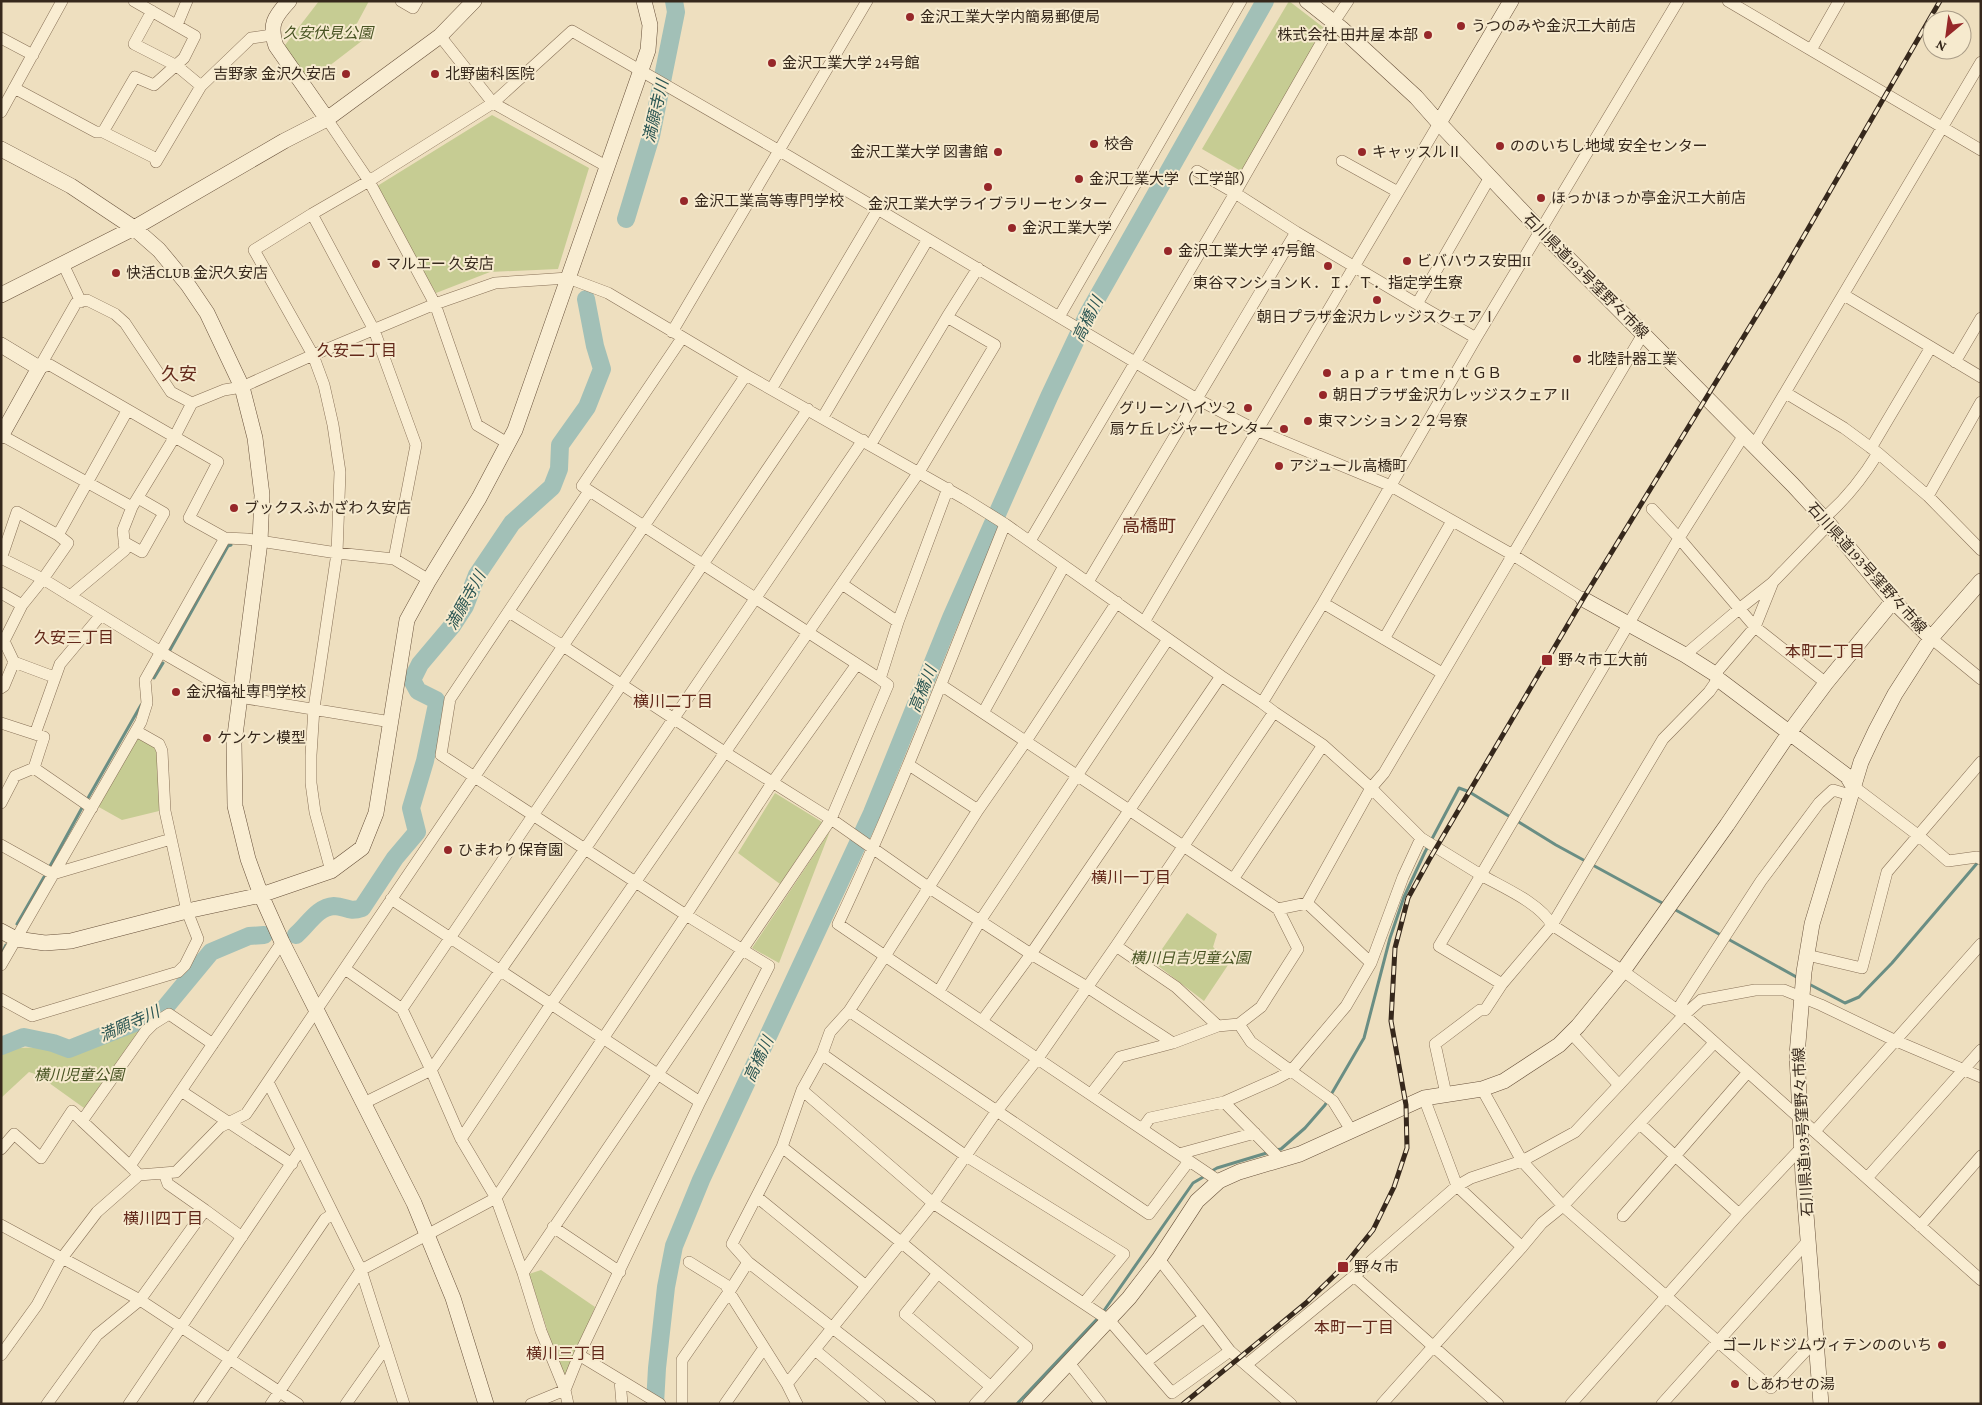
<svg xmlns="http://www.w3.org/2000/svg" width="1982" height="1405" font-family="'Crimson Pro','Noto Sans JP',serif">
	<rect width="100%" height="100%" fill="#eedfbf"/>
	<path fill="#c6cc93" d="M319,1H369L354,29L363,40L307,83L282,49Z
		M1289,1L1328,31L1246,174L1202,149Z
		M492,115L589,168L558,269L490,272L436,293L374,188Z
		M138,735L158,748L159,811L122,820L97,806Z
		M775,793L822,822L780,884L738,853Z
		M830,831L779,963L752,948Z
		M1187,913L1217,934L1213,947L1230,962L1204,1001L1153,962Z
		M142,1026L84,1108L38,1075L29,1072L1,1098V1050C22,1047 49,1045 69,1054Z
		M541,1270L595,1307L564,1381L529,1274Z"/>
	<g fill="none" stroke-linecap="round" stroke-linejoin="round">
		<path stroke="#6a8e84" stroke-width="3" d="M170,650L228,546L231,545
			M154,678L163,663
			M1471,793L1512,818
			M88,798L141,705
			M1517,821L1556,845L1664,904
			M49,868L83,806
			M1672,908L1800,979
			M17,924L44,877
			M2,953L6,945
			M1807,983L1845,1003L1859,997L1892,963L1979,861
			M1276,1150L1281,1149L1305,1128L1325,1105L1364,1038L1390,938L1404,897L1425,852L1459,788L1467,791
			M1210,1172L1217,1168L1270,1152
			M1103,1312L1193,1183L1205,1176
			M1017,1404L1099,1317"/>
		<path stroke="#a2c0b7" stroke-width="18" d="M626,219L651,136L676,12L674,1
			M296,935C308,925 317,907 334,906C346,906 348,913 362,908L395,858L417,832L411,808L425,761L437,704L436,700L418,691L412,680L420,664L452,626L465,606L477,575L512,523L552,487L559,469L560,445L587,407L602,369L595,346L586,299
			M1,1046L24,1037L53,1043L69,1049L140,1021L163,1010L211,952L249,936L264,935
			M655,1404L657,1368L666,1287L674,1246L701,1180L872,813L951,618L1049,397L1088,314L1265,1"/>
		<defs>
			<path id="street" d="M401,1L413,8L417,1
				M1728,1L1811,50L1839,1
				M152,11L134,44L177,66L201,86
				M177,25L187,1
				M440,36L493,103L606,166
				M1,38L33,55
				M1811,50L1981,150
				M14,88L96,132H103L155,158L156,162L201,86L251,38L272,35
				M1,112L62,1
				M327,119L369,181L435,304L495,283L568,278L608,293L746,375L563,646L726,753L831,819L928,887L1031,954L982,1021
				M103,132L135,77L154,85L184,58L195,36L134,1
				M1342,161L1398,192
				M312,214L254,250L313,355L324,385L333,425L340,472L337,553L314,708L311,755V783L315,812L331,871
				M1296,232L1417,304
				M63,264L81,302
				M1844,295L1981,377
				M1059,317L1241,1
				M672,332L867,1
				M1476,338L1417,304L1490,177
				M1955,362L1981,318
				M746,375L965,499L1005,524L1144,622L1439,123
				M772,388L878,209
				M1786,393L1844,428L1878,453C1864,476 1845,500 1824,518
				M823,417L928,239
				M1,435L132,507L174,438L192,403
				M1744,435L1679,538L1481,875C1502,887 1540,903 1552,925L1623,971L1684,1015L1981,1280
				M871,444L947,317
				M1754,445L1981,62
				M1871,448L1931,347
				M1878,453L1928,496L1981,550
				M589,491L450,699L441,755L686,915L769,966L700,1102L579,1355L660,1404
				M1928,496L1981,402
				M1652,509L1679,538L1755,627L1826,683
				M1030,541L1235,193L1197,171
				M124,542L142,552L164,513L138,498
				M1,558L43,579L161,652L239,697L391,722
				M1,559L17,512L58,535
				M394,559L337,553L247,539L225,538L189,518L218,462L50,365L39,368L76,303L87,300L115,314L125,323L171,392L192,403L224,390L242,387L313,355L435,304L477,425L509,444
				M429,580L394,559L416,445L374,330L312,214L369,181L493,103L572,31L790,157L1197,399L1256,430L1391,486L1513,555L1583,599
				M1088,582L1296,232L1235,193L1328,31L1348,1
				M842,584L898,622
				M1,593L22,605
				M70,596L125,550L123,530L132,507
				M1117,602L1026,741L978,810L885,956L1219,1181
				M1323,603L1442,673
				M1144,622L1221,676
				M1931,638L1981,679
				M1384,639L1452,521
				M1,641H4L22,605L43,579L68,543L58,535L127,411
				M1685,655L1739,609L1772,583
				M14,662L54,677
				M857,664L880,679
				M1715,674L1755,627L1773,582L1829,524
				M941,685L1278,909
				M1,688L4,686L14,662L4,641
				M1262,703L1221,676L1031,954L1087,987L1173,1043L1218,1026L1239,1024L1261,1007L1298,949L1278,909L1307,903L1371,963L1403,877L1421,838L1481,875L1439,946L1502,984
				M1274,712L1323,745L1371,788L1307,903
				M983,713L1064,566
				M1,723L44,737L34,768
				M35,734L60,664L101,615
				M909,765L978,810
				M1853,786L1919,836L1948,861L1977,857L1981,859
				M1,803L15,776L34,768L92,808
				M1421,838L1371,788L1384,773L1643,334
				M1,845L53,874L171,839
				M1234,878L1323,745
				M391,899L551,1004L461,1139
				M1116,946L1176,987L1218,1026
				M1807,955L1862,968L1887,872L1981,762
				M1,965L141,722L147,703L145,680L225,538
				M345,969L402,1009
				M939,991L980,921L1168,639
				M1,999L32,1016L178,972L185,965L198,939L187,911L165,811L162,751L159,744L136,731
				M849,1011L1149,1214L1189,1161
				M1684,1015L1681,1004L1761,881L1819,803L1833,790L1850,795
				M1239,1024L1251,1042L1333,1101L1351,1130
				M1571,1033L1619,1085L1684,1015L1701,1000L1755,990H1784L1821,1005L1894,1040L1981,1077
				M822,1054L966,1156L1124,1254L1084,1303
				M268,1082L361,1270L496,1198L686,915L772,783L857,664L582,486L682,338
				M1482,1089L1522,1161L1563,1206L1771,1388L1815,1341
				M802,1090L933,1203L1110,1321L1172,1393L1230,1351L1291,1404
				M181,1091L292,1164
				M1091,1094L1120,1057L1173,1043
				M1446,1094L1435,1044L1480,1010H1485L1502,984L1552,925L1663,739L1709,692L1718,679
				M700,1102L551,1004L919,472L995,345L947,317L978,268
				M1224,1102L1281,1160
				M364,1103L431,1070L585,849L863,440
				M82,1121L130,1166
				M1640,1124L1739,1214
				M1142,1129L1150,1118L1224,1102L1276,1079L1291,1071L1346,1006L1371,963
				M1815,1131L1981,944
				M782,1147L902,1243L1027,1347L975,1404
				M1,1149L14,1134L41,1158L72,1111L82,1121L145,1032L153,1024L169,1014L213,1044
				M1179,1154L1255,1133
				M139,1175L130,1166L282,942
				M1867,1178L1981,1050
				M757,1197L866,1286
				M205,1210L242,1237
				M1623,1216L1748,1072
				M1,1225L62,1258L97,1212L139,1175L164,1173
				M1920,1226L1981,1156
				M553,1227L620,1272
				M1522,1247L1542,1223L1563,1206L1714,1043
				M1159,1259L1204,1317
				M748,1262L930,1404
				M361,1270L404,1404
				M523,1273L831,819L888,685L880,679L898,622L948,488
				M938,1273L905,1314L990,1386
				M1354,1276L1498,1404
				M815,1350L880,1404
				M1,1355L37,1305L62,1258L140,1300L298,1404
				M1146,1362L1204,1317L1230,1351
				M1069,1363L1101,1404
				M1246,1365L1354,1276L1457,1186L1471,1178L1522,1161L1575,1132L1619,1085
				M620,1380L622,1404
				M787,1384L933,1203L996,1112L1038,1058L1116,946L1274,712L1262,703L1323,603L1476,338L1678,1
				M47,1404L97,1335L140,1300L205,1210L168,1184L164,1173L176,1172L220,1127L246,1114L563,646L509,612
				M129,1404L301,1149
				M199,1404L325,1219L333,1214
				M271,1404L361,1270
				M346,1404L386,1347
				M531,1404L565,1390L579,1355
				M568,1404L565,1390L541,1331L523,1273L496,1198L461,1139L431,1070L402,1009L808,409
				M682,1404V1360L729,1292L726,1285L689,1262
				M725,1404L764,1348
				M797,1404L787,1384L729,1292L748,1262L732,1244L782,1147L802,1090L822,1054L830,1032L849,1011L885,956L838,924C900,793 951,658 1005,524
				M1382,1404L1522,1247L1457,1186L1424,1098
				M1571,1404L1739,1214L1802,1147
				M1662,1404L1808,1241"/>
			<path id="secondary" d="M289,1C274,17 269,25 276,46L327,119
				M1307,1L1341,28L1416,97L1439,123L1541,231L1793,485L1829,524L1893,601L1931,638L1895,694L1876,730L1861,762L1812,924L1804,972L1797,1055L1803,1176L1821,1404
				M1439,123L1511,1
				M1,149L71,186L134,228L159,250L188,285L207,313L242,387L255,438L262,495L260,542L234,743L235,806L248,859L261,895L282,942L414,1203L453,1298L486,1404
				M1,295L134,228L284,141L327,119L440,36L474,1
				M1,345L39,368L1,436
				M1583,599L1685,655L1715,674L1718,679L1847,776L1853,786
				M1931,638L1981,581
				M1,931L16,939L45,943L71,941L187,911L261,895L331,871L362,848L376,813L407,620L429,580L479,498L515,430L648,50L650,25L644,1
				M1030,1404L1129,1298L1159,1259L1197,1201L1219,1181L1239,1172L1300,1154L1424,1098L1482,1089L1504,1081L1559,1045L1578,1026L1623,971L1727,825L1794,726L1826,683L1893,601"/>
		</defs>
		<use href="#street" stroke="#877057" stroke-width="12"/>
		<use href="#secondary" stroke="#68513b" stroke-width="16"/>
		<use href="#street" stroke="#f9edd2" stroke-width="11"/>
		<use href="#secondary" stroke="#f9edd2" stroke-width="15"/>
		<defs>
			<path id="rail" d="M1183,1404L1306,1303L1343,1267L1373,1230L1394,1187L1407,1148L1406,1105L1391,1021L1395,948L1408,898L1429,860L1583,599L1779,279L1940,1"/>
		</defs>
		<use href="#rail" stroke="#36281c" stroke-width="5"/>
		<use href="#rail" stroke="#f6eace" stroke-width="3" stroke-dasharray="9" stroke-linecap="butt"/>
	</g>
	<g fill="#962729" stroke="#f6eace" stroke-width="2">
		<circle cx="910" cy="17" r="5"/>
		<circle cx="1461" cy="26" r="5"/>
		<circle cx="1428" cy="35" r="5"/>
		<circle cx="772" cy="63" r="5"/>
		<circle cx="346" cy="74" r="5"/>
		<circle cx="435" cy="74" r="5"/>
		<circle cx="1094" cy="144" r="5"/>
		<circle cx="1500" cy="146" r="5"/>
		<circle cx="998" cy="152" r="5"/>
		<circle cx="1362" cy="152" r="5"/>
		<circle cx="1079" cy="179" r="5"/>
		<circle cx="988" cy="187" r="5"/>
		<circle cx="1541" cy="198" r="5"/>
		<circle cx="684" cy="201" r="5"/>
		<circle cx="1012" cy="228" r="5"/>
		<circle cx="1168" cy="251" r="5"/>
		<circle cx="1407" cy="261" r="5"/>
		<circle cx="376" cy="264" r="5"/>
		<circle cx="1328" cy="266" r="5"/>
		<circle cx="116" cy="273" r="5"/>
		<circle cx="1377" cy="300" r="5"/>
		<circle cx="1577" cy="359" r="5"/>
		<circle cx="1327" cy="373" r="5"/>
		<circle cx="1323" cy="395" r="5"/>
		<circle cx="1248" cy="408" r="5"/>
		<circle cx="1308" cy="421" r="5"/>
		<circle cx="1284" cy="429" r="5"/>
		<circle cx="1279" cy="466" r="5"/>
		<circle cx="234" cy="508" r="5"/>
		<rect x="1541" y="654" width="12" height="12" rx="2.5"/>
		<circle cx="176" cy="692" r="5"/>
		<circle cx="207" cy="738" r="5"/>
		<circle cx="448" cy="850" r="5"/>
		<rect x="1337" y="1261" width="12" height="12" rx="2.5"/>
		<circle cx="1942" cy="1345" r="5"/>
		<circle cx="1735" cy="1384" r="5"/>
	</g>
	<g text-anchor="middle" stroke-width="4" stroke-linejoin="round" paint-order="stroke">
		<g font-size="15" fill="#36281c" stroke="#f6eace" text-anchor="start">
			<text x="920" y="22">金沢工業大学内簡易郵便局</text>
			<text x="1471" y="31">うつのみや金沢工大前店</text>
			<text x="1418" y="40" text-anchor="end">株式会社 田井屋 本部</text>
			<text x="782" y="68">金沢工業大学 24号館</text>
			<text x="336" y="79" text-anchor="end">吉野家 金沢久安店</text>
			<text x="445" y="79">北野歯科医院</text>
			<text x="1104" y="149">校舎</text>
			<text x="1510" y="151">ののいちし地域 安全センター</text>
			<text x="988" y="157" text-anchor="end">金沢工業大学 図書館</text>
			<text x="1372" y="157">キャッスルⅡ</text>
			<text x="1089" y="184">金沢工業大学（工学部）</text>
			<text x="1551" y="203">ほっかほっか亭金沢エ大前店</text>
			<text x="694" y="206">金沢工業高等専門学校</text>
			<text x="988" y="209" text-anchor="middle">金沢工業大学ライブラリーセンター</text>
			<text x="1022" y="233">金沢工業大学</text>
			<text x="1178" y="256">金沢工業大学 47号館</text>
			<text x="1417" y="266">ビバハウス安田II</text>
			<text x="386" y="269">マルエー 久安店</text>
			<text x="126" y="278">快活CLUB 金沢久安店</text>
			<text x="1328" y="288" text-anchor="middle">東谷マンションＫ．Ｉ．Ｔ．指定学生寮</text>
			<text x="1377" y="322" text-anchor="middle">朝日プラザ金沢カレッジスクェアⅠ</text>
			<text x="1587" y="364">北陸計器工業</text>
			<text x="1337" y="378">ａｐａｒｔｍｅｎｔＧＢ</text>
			<text x="1333" y="400">朝日プラザ金沢カレッジスクェアⅡ</text>
			<text x="1238" y="413" text-anchor="end">グリーンハイツ２</text>
			<text x="1318" y="426">東マンション２２号寮</text>
			<text x="1274" y="434" text-anchor="end">扇ケ丘レジャーセンター</text>
			<text x="1289" y="471">アジュール高橋町</text>
			<text x="244" y="513">ブックスふかざわ 久安店</text>
			<text x="1558" y="665">野々市工大前</text>
			<text x="186" y="697">金沢福祉専門学校</text>
			<text x="217" y="743">ケンケン模型</text>
			<text x="458" y="855">ひまわり保育園</text>
			<text x="1354" y="1272">野々市</text>
			<text x="1932" y="1350" text-anchor="end">ゴールドジムヴィテンののいち</text>
			<text x="1745" y="1389">しあわせの湯</text>
		</g>
		<g font-size="15" font-style="italic" fill="#475322" stroke="#f6eace">
			<text x="328" y="38">久安伏見公園</text>
			<text x="1190" y="963">横川日吉児童公園</text>
			<text x="79" y="1080">横川児童公園</text>
		</g>
		<g font-size="15" fill="#36281c" stroke="#f6eace">
			<text transform="translate(1586 276) rotate(45)" y="5">石川県道193号窪野々市線</text>
			<text transform="translate(1867 568) rotate(48)" y="5">石川県道193号窪野々市線</text>
			<text transform="translate(1803 1132) rotate(-93)" y="5">石川県道193号窪野々市線</text>
		</g>
		<g font-size="16" font-style="italic" fill="#2b5653" stroke="#f6eace">
			<text transform="translate(655 111) rotate(-77)" y="6">満願寺川</text>
			<text transform="translate(1087 319) rotate(-64)" y="6">高橋川</text>
			<text transform="translate(465 600) rotate(-61)" y="6">満願寺川</text>
			<text transform="translate(922 689) rotate(-68)" y="6">高橋川</text>
			<text transform="translate(129 1023) rotate(-24)" y="6">満願寺川</text>
			<text transform="translate(758 1059) rotate(-65)" y="6">高橋川</text>
		</g>
		<g font-size="16" fill="#63291b" stroke="#f6eace">
			<text x="357" y="356">久安二丁目</text>
			<text x="74" y="643">久安三丁目</text>
			<text x="1825" y="657">本町二丁目</text>
			<text x="673" y="707">横川二丁目</text>
			<text x="1131" y="883">横川一丁目</text>
			<text x="163" y="1224">横川四丁目</text>
			<text x="1354" y="1333">本町一丁目</text>
			<text x="566" y="1359">横川三丁目</text>
		</g>
		<g font-size="18" fill="#63291b" stroke="#f6eace">
			<text x="179" y="380">久安</text>
			<text x="1149" y="532">高橋町</text>
		</g>
	</g>
	<rect width="1982" height="1405" fill="none" stroke="#36281c" stroke-width="5"/>
	<g transform="translate(1947 35) rotate(209)"><circle r="24" fill="#f6eace" stroke="#a99c87"/>
	<path d="M0-4L9 19L0 12L-9 19Z" fill="#962729"/>
	<text y="-8" font-size="14" font-weight="bold" text-anchor="middle" fill="#36281c">N</text>
	</g>
</svg>
